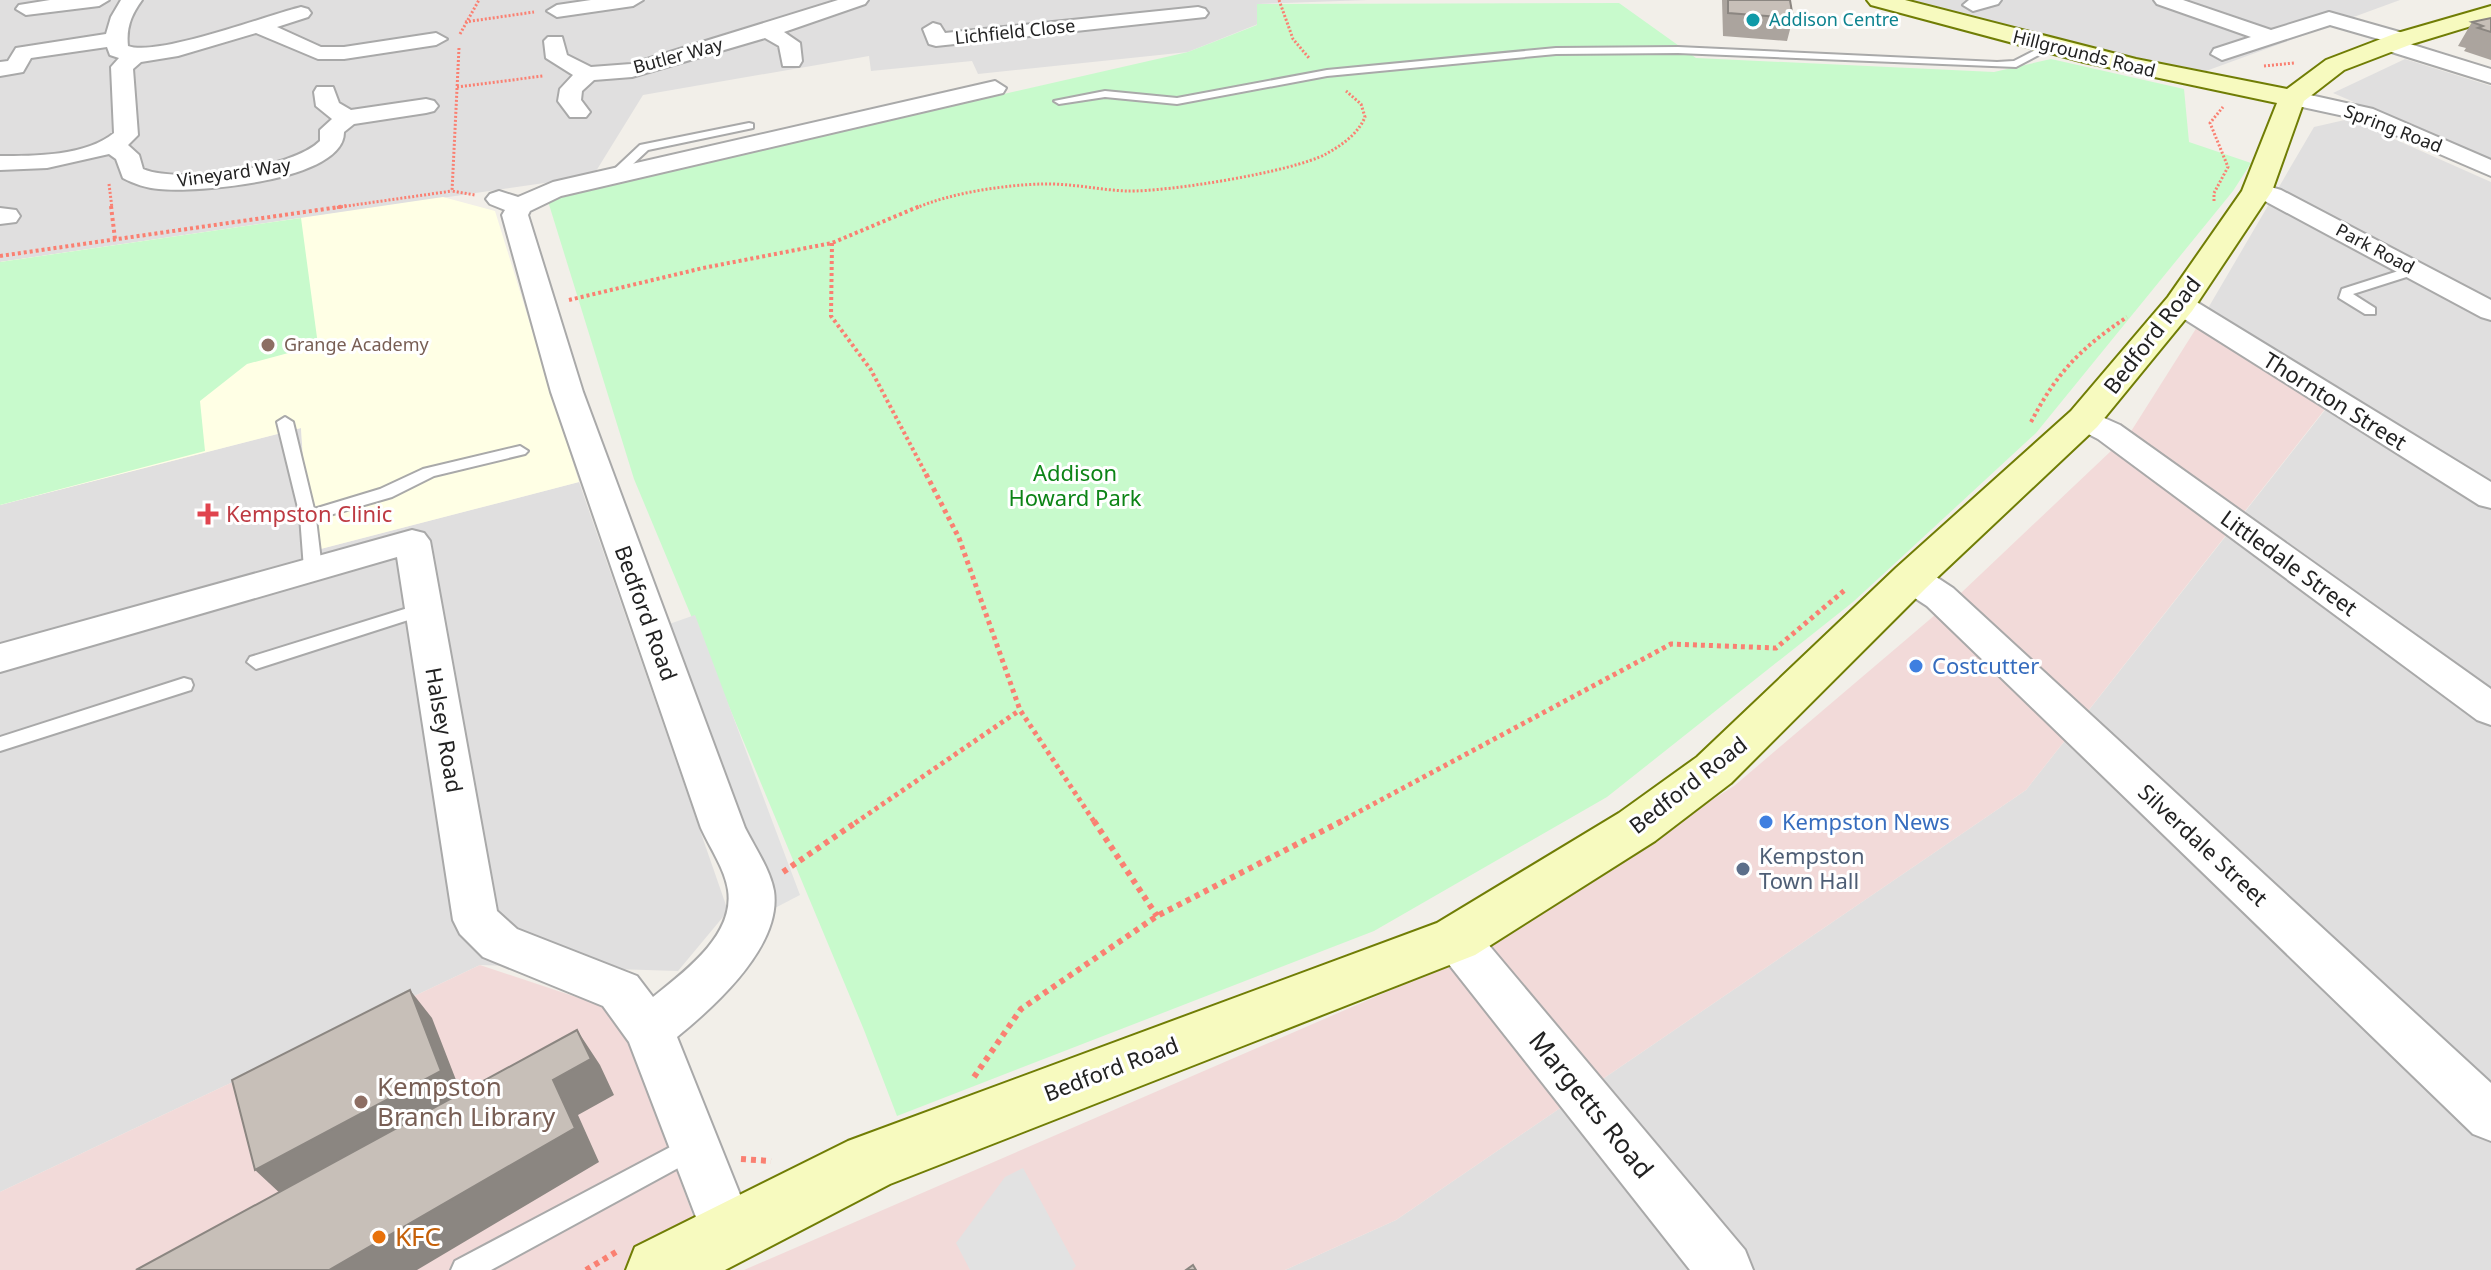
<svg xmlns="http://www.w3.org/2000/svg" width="2491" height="1270" font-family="'Noto Sans',sans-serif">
	<rect width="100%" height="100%" fill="#f2efe9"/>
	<path fill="#e0dfdf" d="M0,0H1368L1258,4V24L1188,52L978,74L972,61L871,71L869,56L643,95L593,176L0,262Z
		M1910,0H2400L2206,71L2040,40Z
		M2405,59L2491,86V161L2333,93Z
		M2349,119L2491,182V1270H1285L1396,1220L2026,790L2325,410L2197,327L2314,127Z
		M301,428L309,552L579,482L728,911L678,971L480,965L0,1192V505Z"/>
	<path fill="#f2dad9" d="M2197,327L2325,409L2026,790L1396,1220L1285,1270H744L1456,962L1734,786L1962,592L2130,433Z
		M480,965L618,1011L713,1270H0V1192Z"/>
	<path fill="#ffffe5" d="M443,197L495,211L579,482L309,552L301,428L0,505V262Z"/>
	<path fill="#c8facc" d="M1619,3L1696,58L1994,72L2051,59L2184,89L2189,142L2251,163L2233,191L2036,433L1853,602L1607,797L1374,931L897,1116L864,1030L634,479L547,198L1188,52L1257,25V4Z
		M301,218L318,345L247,364L200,401L205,451L0,505V262Z"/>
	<path fill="#e2e2e2" d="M695,615L800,895L771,910L652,630Z
		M1023,1168L1076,1266L1072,1270H970L956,1243L1005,1177Z"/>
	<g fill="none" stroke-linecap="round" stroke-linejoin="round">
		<defs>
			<path id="lane" d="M2045,45L2054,47L2016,67L1678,53L1556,54L1327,76L1177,104L1105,97L1059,104L1054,101L1105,91L1177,98L1327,70L1556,48L1678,47L1997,62L2014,61Z
				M749,123L753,124V128L648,150L617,179L607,176L640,145Z
				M2414,266L2421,270L2419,273L2353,294L2375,308V314H2365L2339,298L2342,289Z
				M285,417L293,422L314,509L380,489L423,469L520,446L528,451L525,454L434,476L392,497L316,519L322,569L313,575L304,569L300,516L277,422Z
				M424,603L430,605L433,609L430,613L256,669L247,662L250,657Z
				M184,678L191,680L193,685L191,690L0,751V737Z
				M693,1135L702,1139L705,1147L702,1155L491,1270H451L455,1261Z"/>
			<path id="street" d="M50,0H109L99,6L26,15L16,9L19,5Z
				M121,0H142C131,15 126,28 128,46C157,57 265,16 301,7L308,9L311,13L308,17L277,27L321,47H344L436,33L447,39L436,45L344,59H318L256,33L178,56L141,62L133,69L138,135L128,145L139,155L143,169C179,184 292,169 320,141V130L332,119L316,106L314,92L317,87H333L339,103L351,110L426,99L434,101L438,106L434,111L426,113L354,124L344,132C345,181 195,193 159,189C147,188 134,184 123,178L116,159L109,154L47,168L0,170V156C35,156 86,156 114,133L111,67L119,58L110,55L107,47L31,58L23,72L0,76V62L8,61L16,48L106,34L111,17Z
				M591,0H643L633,6L557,17L547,11L557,5Z
				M838,0H868L865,4L784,32L800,43L802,61L799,66H783L779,46L765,38L632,77L594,80L582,91L581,100L590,112L586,117H570L558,101L560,89L573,75L546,58L544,41L548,37H562L567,55L591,67L631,64Z
				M2001,0L1998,4L1973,11L1963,5L1969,0Z
				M2154,0H2183L2271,30L2329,12L2410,35L2414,39L2410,44L2491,69V83L2382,49L2379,44L2382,40L2330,25L2222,60L2211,54L2214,49L2251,37L2157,4Z
				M1198,7L1205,9L1208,13L1205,17L936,46L929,44L923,29L933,23L940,25L945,33Z
				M995,81L1006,88L1003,93L561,196L530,211L528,215L583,392L745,828C755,848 770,869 774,891C782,946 715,1006 677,1037L755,1232L747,1251L728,1259L709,1251L629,1042L603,1006L483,957L460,934L453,920L397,557L0,672V644L412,530L424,533L430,541L497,911L517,929L637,976L653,997C684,972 735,935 728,890C725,869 710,848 701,828L551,392L502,215L505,210L490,204L486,199L490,194L499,191L518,197L553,182Z
				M2292,91L2373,109L2491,160V176L2358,119L2284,103L2281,98L2284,93Z
				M2257,183L2281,190L2491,300V320L2481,317L2263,200L2248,196L2244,191L2248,186Z
				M0,208L16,210L20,216L16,222L0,224Z
				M2180,295L2190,298L2491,482V508L2479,505L2170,310L2166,304L2170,298Z
				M2084,409L2120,425L2491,689V725L2477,720L2098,439L2073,426L2068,419L2073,412Z
				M1911,566L1924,569L1953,588L2491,1083V1141L2473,1134L1927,606L1898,587L1893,578L1898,569Z
				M1456,919L1472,925L1745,1250L1753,1270H1690L1440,953L1433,939L1440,925Z"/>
			<path id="secondary" d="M1867,0H1905L2136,59L2287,89L2326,60L2394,34L2491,6V20L2412,44L2344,70L2304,101L2272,191L2192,311L2097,427L1926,588L1731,783L1655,841L1475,955L890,1184L725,1270H626L635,1247L848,1141L1437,923L1619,813L1697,757L1896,568L2071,411L2168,297L2242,191L2277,103L2084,62L1871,5Z"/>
		</defs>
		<use href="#lane" stroke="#a9a9a9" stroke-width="4"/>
		<use href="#street" stroke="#a9a9a9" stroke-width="4"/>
		<use href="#secondary" stroke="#707d05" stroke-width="4"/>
		<path stroke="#fa8072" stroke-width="3" stroke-dasharray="2 2" stroke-linecap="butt" d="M1279,0L1293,39L1309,58
			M465,22L534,12
			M460,34L479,0
			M459,48L452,191L475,195
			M2264,66L2294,63
			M457,87L543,76
			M109,184L112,208
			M2214,201V193L2228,167L2210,123L2223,107
			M333,208L452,191
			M916,208C951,193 1003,185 1042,184C1070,183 1099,190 1127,191C1168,192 1292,172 1326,154C1342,145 1358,134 1365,117L1361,104L1346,91"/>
		<path stroke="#fa8072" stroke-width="4" stroke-dasharray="3 3" stroke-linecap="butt" d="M111,206L115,239
			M832,243L831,316L871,370L927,476
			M0,256L346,206
			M569,300L703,268L832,243L920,206
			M2031,422C2057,372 2081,348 2127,317"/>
		<path stroke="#fa8072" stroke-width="5" stroke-dasharray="4 4" stroke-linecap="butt" d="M926,474L959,538L1020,710L1095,823
			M855,823L1020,710
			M1338,823L1671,644L1776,648L1846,589"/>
		<path stroke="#fa8072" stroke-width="6" stroke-dasharray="5 5" stroke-linecap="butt" d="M1094,821L1157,916
			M783,872L858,821
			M974,1077L1021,1009L1157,916L1342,821
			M741,1159L771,1161
			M586,1270L616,1252"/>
		<use href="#lane" fill="#fff" fill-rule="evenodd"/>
		<use href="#street" fill="#fff" fill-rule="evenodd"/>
		<use href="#secondary" fill="#f7fabf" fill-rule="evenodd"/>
	</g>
	<path fill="#aba49e" d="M1722,0H1790L1793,18L1787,41L1723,36Z
		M2491,18V60L2464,51L2466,48L2458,46L2472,22Z"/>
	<path fill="#8b8681" d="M410,990L432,1018L463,1098L283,1196L255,1170Z
		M577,1030L600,1065L614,1095L578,1115L599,1162L417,1270H329L553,1080Z"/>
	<path fill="#c7bfb8" stroke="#8b8681" stroke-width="2" d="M1728,0H1790L1793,18L1728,13Z
		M2491,18V32L2478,28L2483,26L2472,22Z
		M410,990L441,1071L255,1170L232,1080Z
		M577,1030L591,1059L553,1080L575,1128L329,1270H136Z
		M1193,1265L1196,1270H1186Z"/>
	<circle fill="#0f9aa8" stroke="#fff" stroke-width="3" cx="1753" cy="20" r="8"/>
	<g fill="#8d6e63" stroke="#fff" stroke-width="3">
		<circle cx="268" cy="345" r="8"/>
		<circle cx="361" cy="1102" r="8"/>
	</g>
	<path fill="#e0444e" stroke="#fff" stroke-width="3" d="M204 502h8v8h8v8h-8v8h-8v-8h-8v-8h8z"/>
	<g fill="#3f7fe0" stroke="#fff" stroke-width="3">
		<circle cx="1916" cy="666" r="8"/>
		<circle cx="1766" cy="822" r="8"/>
	</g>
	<circle fill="#5c6f8a" stroke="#fff" stroke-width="3" cx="1743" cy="869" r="8"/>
	<circle fill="#e8710a" stroke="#fff" stroke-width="3" cx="379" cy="1237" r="8"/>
	<g text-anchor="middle" stroke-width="6" stroke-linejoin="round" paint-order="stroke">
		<g font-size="18" fill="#0d838f" stroke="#fff" text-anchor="start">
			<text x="1769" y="26">Addison Centre</text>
		</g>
		<g font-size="18" fill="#222" stroke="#fff">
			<text transform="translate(1015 32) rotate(-6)" y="6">Lichfield Close</text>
			<text transform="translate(2084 54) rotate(14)" y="6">Hillgrounds Road</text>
			<text transform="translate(678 56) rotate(-15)" y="6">Butler Way</text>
			<text transform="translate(2393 129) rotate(21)" y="6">Spring Road</text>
			<text transform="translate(234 173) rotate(-8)" y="6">Vineyard Way</text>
			<text transform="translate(2375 249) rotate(28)" y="6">Park Road</text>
		</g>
		<g font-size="18" fill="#785e54" stroke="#fff" text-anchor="start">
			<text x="284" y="351">Grange Academy</text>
		</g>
		<g font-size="22" fill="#222" stroke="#fff">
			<text transform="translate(2152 335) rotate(-52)" y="8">Bedford Road</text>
			<text transform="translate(2335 401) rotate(32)" y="8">Thornton Street</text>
			<text transform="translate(2289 563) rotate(36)" y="8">Littledale Street</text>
			<text transform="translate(646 613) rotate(70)" y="8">Bedford Road</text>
			<text transform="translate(444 730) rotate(80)" y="8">Halsey Road</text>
			<text transform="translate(1688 785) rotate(-38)" y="8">Bedford Road</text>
			<text transform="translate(2203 845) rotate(43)" y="8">Silverdale Street</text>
			<text transform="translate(1111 1069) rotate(-21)" y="8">Bedford Road</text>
		</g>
		<g font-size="22" fill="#0c8416" stroke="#fff">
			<text x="1075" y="481">Addison<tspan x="1075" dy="25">Howard Park</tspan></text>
		</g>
		<g font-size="22" fill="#be3a42" stroke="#fff" text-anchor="start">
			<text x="226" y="522">Kempston Clinic</text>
		</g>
		<g font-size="22" fill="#366cbe" stroke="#fff" text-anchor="start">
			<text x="1932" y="674">Costcutter</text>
			<text x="1782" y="830">Kempston News</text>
		</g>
		<g font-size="22" fill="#4e5e75" stroke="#fff" text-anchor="start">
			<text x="1759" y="864">Kempston<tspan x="1759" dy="25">Town Hall</tspan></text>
		</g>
		<g font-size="26" fill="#785e54" stroke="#fff" text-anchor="start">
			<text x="377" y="1096">Kempston<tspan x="377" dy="30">Branch Library</tspan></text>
		</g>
		<g font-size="26" fill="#222" stroke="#fff">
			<text transform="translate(1591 1105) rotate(51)" y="9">Margetts Road</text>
		</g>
		<g font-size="26" fill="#c56008" stroke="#fff" text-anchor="start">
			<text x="395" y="1246">KFC</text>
		</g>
	</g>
</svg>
